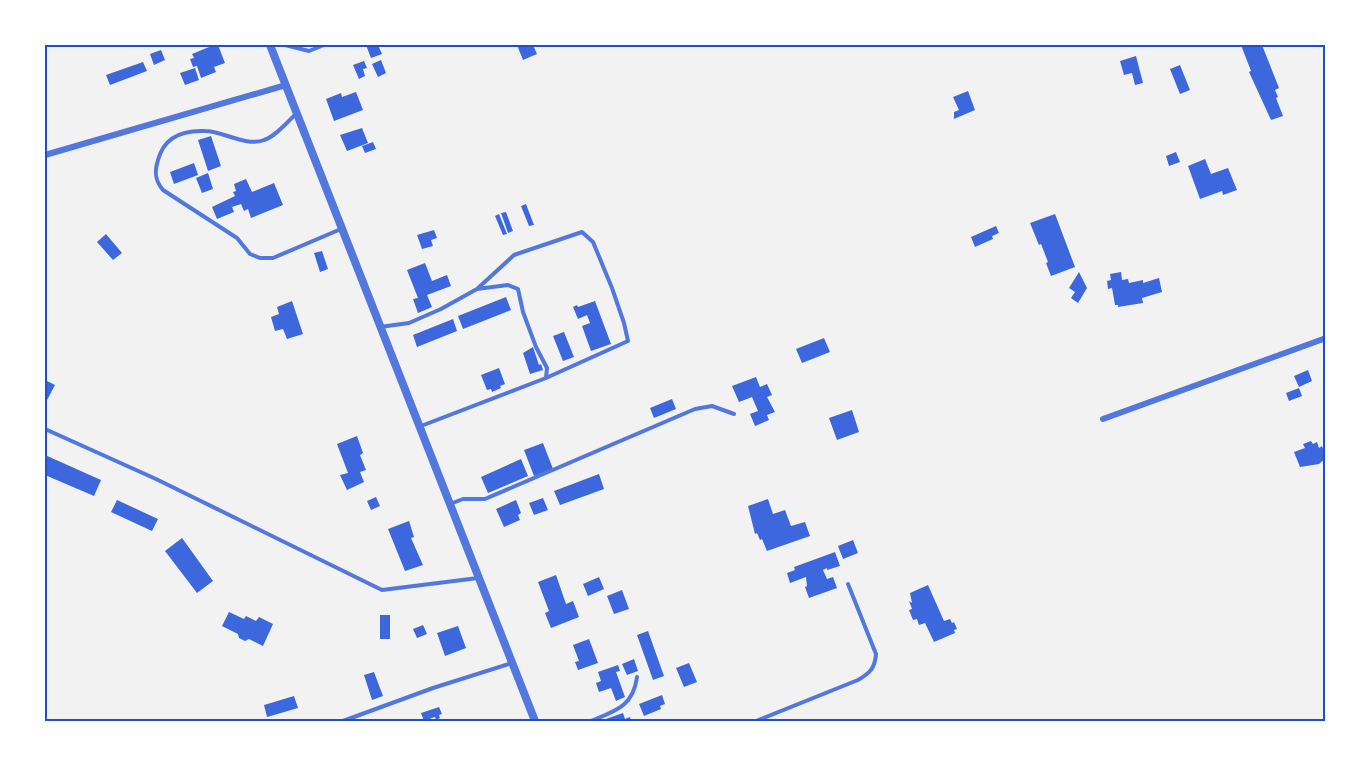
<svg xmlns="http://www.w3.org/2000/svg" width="1371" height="766" font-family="'Asap Condensed',sans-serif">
	<rect width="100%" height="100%" fill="#f2f2f2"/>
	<path fill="#3d67dc" d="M214,45H218L225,63L214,67L216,72L201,78L197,66L193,67L190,59L194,58L192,54Z
		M366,45H378L382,54L371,58Z
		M517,45H533L537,54L523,60Z
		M1241,45H1262L1279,88L1275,90L1278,97L1276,98L1283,116L1271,120L1249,72L1251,71Z
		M161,50L165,60L154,65L150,54Z
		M1136,56L1143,83L1135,85L1132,73L1124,75L1120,61Z
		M381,60L386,73L378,77L372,64Z
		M364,61L367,68L363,69L365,76L359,79L353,65Z
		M143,62L147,71L110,85L106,75Z
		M1180,65L1190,90L1180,94L1170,69Z
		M195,68L199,80L185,85L180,73Z
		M968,91L975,110L954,119V112L959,110L953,97Z
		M356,92L363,110L334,121L326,99L341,93L342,97Z
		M362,128L368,143L347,151L340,135Z
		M211,136L221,166L208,171L198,140Z
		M373,142L376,149L365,153L362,146Z
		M1176,152L1180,162L1169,166L1166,156Z
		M1205,159L1211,174L1228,168L1237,190L1223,195L1222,191L1200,199L1188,166Z
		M194,163L198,175L174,184L170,172Z
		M208,173L213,189L202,193L196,178Z
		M246,179L252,192L274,183L283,205L251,218L248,209L244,211L241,204L232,207L234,212L217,219L212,207L235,196L233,192L236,191L234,184Z
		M526,204L534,225L529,226L521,206Z
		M506,212L513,231L508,233L501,213Z
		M499,214L507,234L503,235L495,216Z
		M1055,214L1075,267L1051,276L1046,263L1048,262L1041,244L1039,245L1030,223Z
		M996,226L999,233L992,236L993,239L975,247L971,237Z
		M434,230L437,238L431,240L433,246L422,249L417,235Z
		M106,234L122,253L113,260L97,242Z
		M322,251L328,269L320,272L314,253Z
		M425,263L432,281L447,275L451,286L427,295L432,307L418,313L413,299L418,298L407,270Z
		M1079,272L1087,288L1078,303L1071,298L1075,292L1069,288Z
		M1121,272L1122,280L1128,279L1129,283L1143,280V283L1159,278L1162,292L1142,298L1143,303L1118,307V305H1115L1112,288L1108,289L1107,281L1111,280L1110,274Z
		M506,297L511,310L463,329L458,316Z
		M292,301L303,334L287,339L283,329L275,331L271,317L279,314L277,307Z
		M595,301L611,344L591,351L582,326L590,323L587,315L578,319L573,307L577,305L578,307Z
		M453,319L457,331L417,347L413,335Z
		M564,332L574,357L563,361L553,336Z
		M824,338L830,352L802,363L796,349Z
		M533,347L539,365L541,364L543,370L530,374L523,353Z
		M499,368L505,384L500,386L501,388L492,392L491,389L487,390L481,375Z
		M1308,370L1312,381L1299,387L1294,376Z
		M756,377L760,387L767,384L772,395L767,397L775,412L767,415L769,420L755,426L750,414L758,411L752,397L739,402L732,386Z
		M47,381L55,385L45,404V384Z
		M1299,388L1302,396L1289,401L1286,393Z
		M672,399L676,409L654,418L650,408Z
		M852,410L859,432L837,440L829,418Z
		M357,436L363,453L360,455L366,470L360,472L364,482L347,490L340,475L348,473L337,444Z
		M1311,441L1313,444L1317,442L1319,448L1322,446L1326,458L1319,464L1300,467L1294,452L1305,448L1303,444Z
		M543,443L553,469L534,476L524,450Z
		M45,455L101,480L94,496L45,475Z
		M521,459L528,476L488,493L481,477Z
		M599,474L604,489L560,505L554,491Z
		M376,497L380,506L371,510L367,501Z
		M543,498L548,510L534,515L529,503Z
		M768,499L773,514L785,510L791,526L805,522L810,536L767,551L762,539L760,540L757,533L755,534L748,506Z
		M117,500L158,519L152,531L111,512Z
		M516,500L521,513L518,515L520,520L504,527L496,509Z
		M409,521L414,537L411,538L423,565L405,571L388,529Z
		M182,538L213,581L197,593L165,551Z
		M853,540L858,553L843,559L838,546Z
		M835,552L840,566L827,570V568L823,570L827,579L833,577L837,588L809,598L805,587L807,586L806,577L790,583L787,573L795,570L794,567Z
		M556,575L566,604L573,601L579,617L551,628L545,613L549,611L538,582Z
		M599,577L604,589L588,596L583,584Z
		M928,585L944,621L950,619L952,623L954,622L957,629L954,630L955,633L934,642L925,623L919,625L917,619L913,620L909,610L912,609L909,601L912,603L910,593Z
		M622,590L629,609L614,614L607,596Z
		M229,612L244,619L246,616L256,621L259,617L273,624L263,646L249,639L245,641L239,638L238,634L222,626Z
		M380,615H390V639H380Z
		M423,625L427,634L417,638L413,629Z
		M458,626L466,648L445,656L437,633Z
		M648,631L664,676L653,680L637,635Z
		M589,639L598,663L578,670L575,662L579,661L573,645Z
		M634,659L638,671L627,675L622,664Z
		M689,663L697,682L684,687L676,668Z
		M618,665L620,671L616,672L625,697L616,701L611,688L599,692L596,683L601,681L598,672Z
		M374,672L383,696L372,700L364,675Z
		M662,695L665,704L660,706L661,709L644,716L639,704Z
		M294,696L298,708L267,717L264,705Z
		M439,707L442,714L439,715L440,718L436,720L435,717L424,721L421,713Z
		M623,713L625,719L630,717L631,721H600Z"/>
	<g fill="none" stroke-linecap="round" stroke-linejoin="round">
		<path stroke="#5277de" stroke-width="4" d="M285,45L309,51L324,45
			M296,114C287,122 276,136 264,140C246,147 223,131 205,131C182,130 164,137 158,160C154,172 155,181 163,190L237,238L250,254L260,258H273L341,229
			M477,289L508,285L518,289L523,312L536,347L547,368L546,378
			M380,327L409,323L441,309L477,289L514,255L582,232L593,242L612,288L624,323L628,341L546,378L421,426
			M45,429L156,479L382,590L478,578
			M450,504L463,499H485L695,409L712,406L734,414
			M343,721L433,688L512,663
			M591,721C615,711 633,707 637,677
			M756,721L858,680C870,673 875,668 876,654L848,584"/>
		<path stroke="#5277de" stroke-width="6" d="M45,155L286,85
			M1103,419L1326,338"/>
		<path stroke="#5277de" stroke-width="8" d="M270,45L535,721"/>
	</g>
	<rect width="1371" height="766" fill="none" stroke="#ffffff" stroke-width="93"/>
	<rect x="46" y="46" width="1278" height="674" fill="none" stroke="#1d4ed8" stroke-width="2"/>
</svg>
